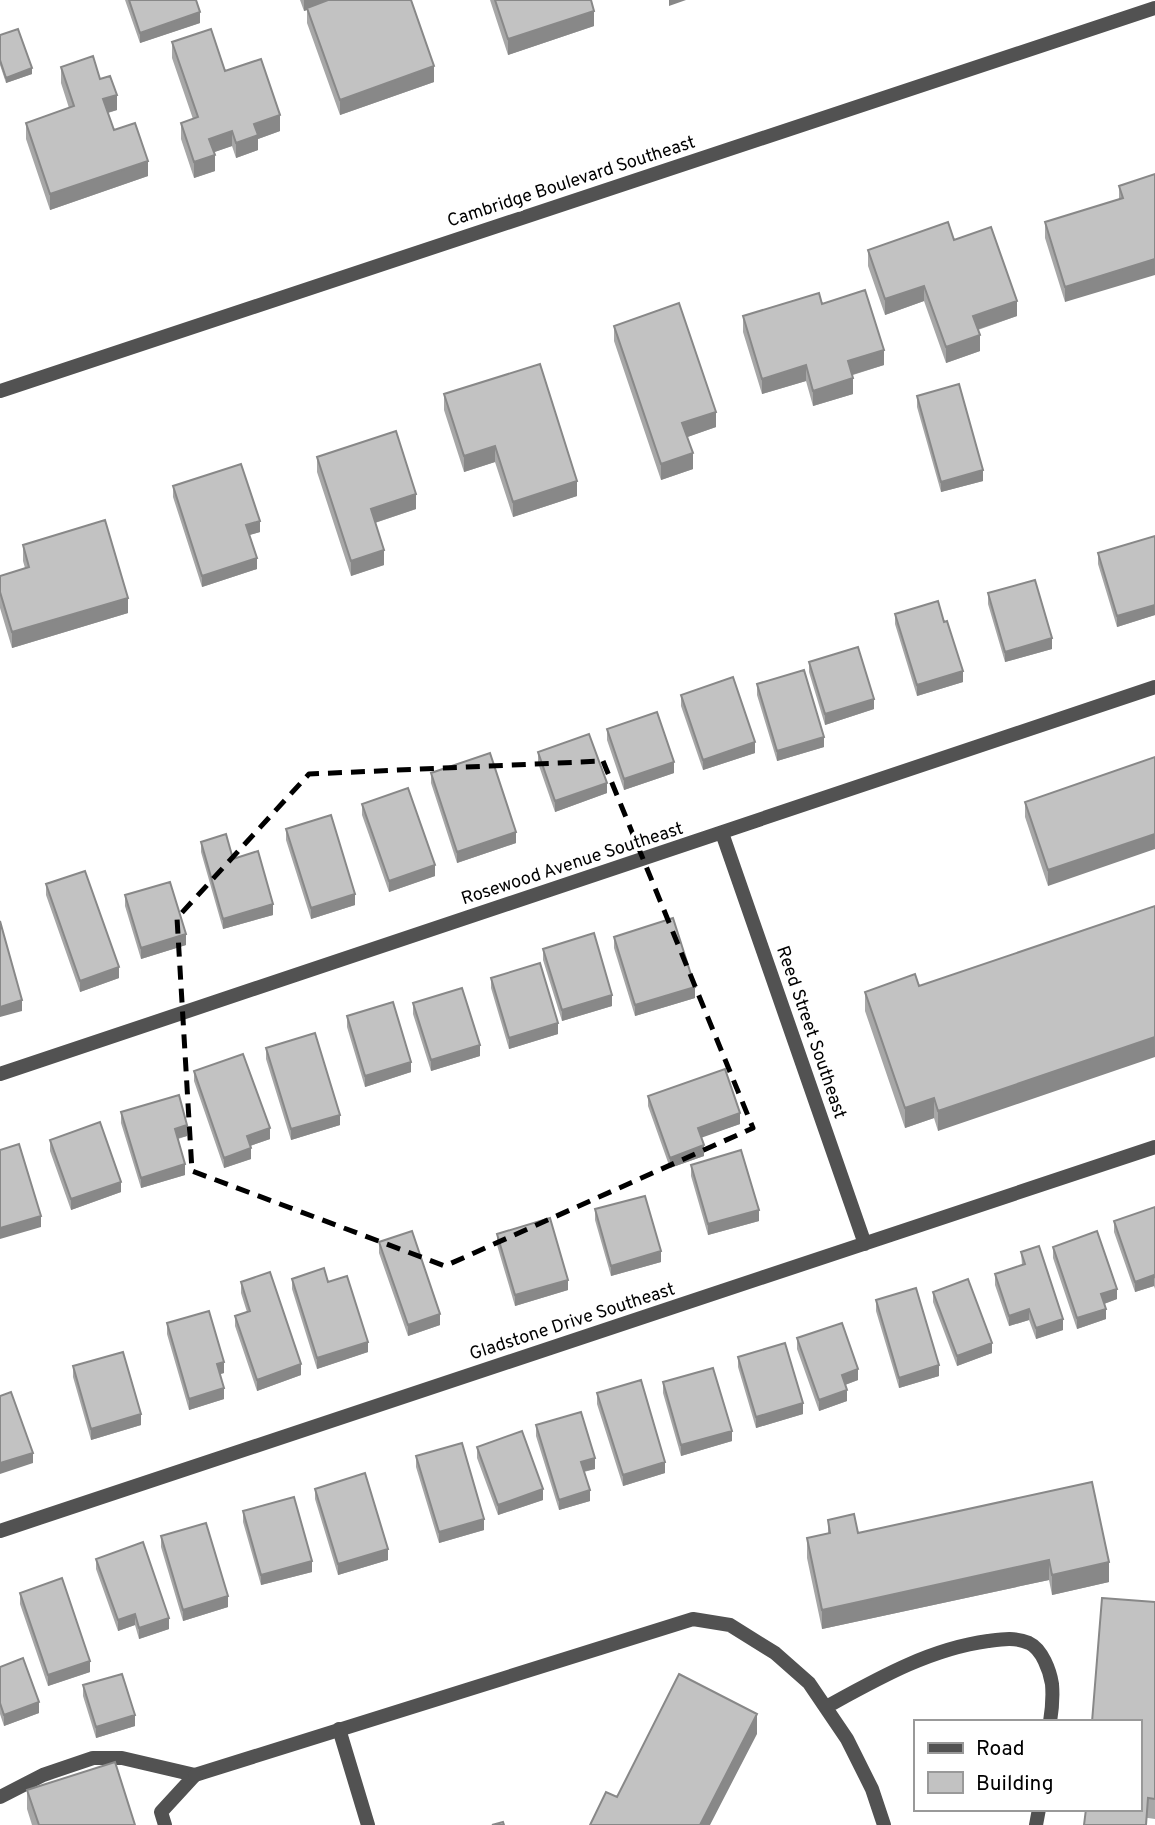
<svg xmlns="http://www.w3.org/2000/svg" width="1155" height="1825" font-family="Overpass,sans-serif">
	<rect width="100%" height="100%" fill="#fff"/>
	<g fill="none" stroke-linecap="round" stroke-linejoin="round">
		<path stroke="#525252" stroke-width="14" d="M339,1729L368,1825
			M0,1797L43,1775L93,1758H122L195,1775L161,1812L165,1825"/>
		<path stroke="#525252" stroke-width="14" d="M0,391L1155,8
			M722,833L865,1244
			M0,1074L1155,687
			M0,1531L1155,1147
			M826,1707C877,1679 929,1649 988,1641C1003,1639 1015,1637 1029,1643C1042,1649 1050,1671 1052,1684C1053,1696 1052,1710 1050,1722
			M195,1775L693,1619L730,1625L775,1653L809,1683L847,1739L872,1789L884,1825
			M1036,1825L1039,1809"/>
	</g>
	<path fill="#a7a7a7" d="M125,0H196L200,23L140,43Z
		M300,0H411L434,82L340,115L307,23V10L304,11Z
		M490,0H591L594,26L508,55Z
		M0,35L32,74L6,83L0,65Z
		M172,42L225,71L280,131L258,139V150L236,158L232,146L214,152L215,171L194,178L181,139V123L193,119L172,58Z
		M61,67L100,79L117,110L108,113L114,130L148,176L50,210L26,139V123L69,108L61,83Z
		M1155,174L1065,302L1045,238V222L1119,200V186Z
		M954,240L1017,316L978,330L980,351L946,363L924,301L885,315L868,266V250Z
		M822,304L884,365L853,375V394L813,406L806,381L762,394L743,332V316Z
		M614,326L716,427L687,437L693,469L661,480L614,341Z
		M444,394L577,496L513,517L495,462L464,472L444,410Z
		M917,396L983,481L941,492L917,407Z
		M317,457L416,509L375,523L384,565L351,576L317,472Z
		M173,486L260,532L249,535L257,569L202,587L173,497Z
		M1155,536V615L1117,627L1098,564V553Z
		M23,545L128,613L12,648L0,608V576L25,568L23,561Z
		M988,593L1052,649L1005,662L988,604Z
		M895,614L944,622L963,682L917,696L895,624Z
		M809,662L874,709L825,725L809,672Z
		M757,684L824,747L777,761L757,695Z
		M681,695L755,753L703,770L681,706Z
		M607,729L674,773L624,790L607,740Z
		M538,752L607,793L555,812L538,763Z
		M1155,757L1048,886L1025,817V802Z
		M431,773L516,843L457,863L431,783Z
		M362,804L435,876L389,892L362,815Z
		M286,829L355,905L311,919L286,840Z
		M201,842L273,915L223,929L201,852Z
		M46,884L119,978L80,992L46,895Z
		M125,895L186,945L141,959L125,906Z
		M1155,906L938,1131L934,1118L905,1128L865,1011V992L919,986Z
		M614,937L695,998L635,1016L614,948Z
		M543,949L612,1006L562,1021L543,960Z
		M491,978L558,1034L509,1049L491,988Z
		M413,1003L480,1056L431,1071L413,1014Z
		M347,1016L411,1072L365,1087L347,1027Z
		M266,1048L340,1125L291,1140L266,1059Z
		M194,1071L270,1139L250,1146L251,1159L224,1168L194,1081Z
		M648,1096L740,1124L701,1137L704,1156L670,1168L648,1106Z
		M121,1112L187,1136L178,1139L185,1175L141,1188L121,1123Z
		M50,1140L121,1192L71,1210L50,1151Z
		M691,1165L759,1221L708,1235L691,1176Z
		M1155,1207V1289L1154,1286L1135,1292L1114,1232V1221Z
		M595,1209L661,1262L611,1276L595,1220Z
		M497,1234L568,1290L515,1306L497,1245Z
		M379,1242L440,1325L408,1336L379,1253Z
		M1053,1247L1117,1299L1104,1304L1106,1319L1077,1329L1053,1258Z
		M1021,1252L1063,1330L1036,1339L1029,1320L1009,1326L995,1285V1274L1022,1265Z
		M292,1279L328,1282L368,1352L317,1369L292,1289Z
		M241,1282L301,1375L257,1391L235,1326V1316L247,1312L241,1293Z
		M933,1292L992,1353L957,1366L933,1302Z
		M876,1300L939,1376L899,1388L876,1311Z
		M167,1323L224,1373L220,1374L224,1399L189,1410L167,1334Z
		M797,1338L858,1380L845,1385L847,1401L819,1411L797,1349Z
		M738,1357L803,1414L756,1428L738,1367Z
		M73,1366L141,1425L91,1440L73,1377Z
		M663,1382L732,1441L681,1456L663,1393Z
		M597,1393L665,1473L623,1486L597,1404Z
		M536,1425L595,1469L584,1472L590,1501L559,1510L536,1436Z
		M477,1447L543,1500L498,1515L477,1458Z
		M416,1456L484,1530L439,1543L416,1467Z
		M1092,1482L1109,1582L1052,1595L1049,1580L822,1629L807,1558V1538L828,1533V1520L858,1533Z
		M315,1489L388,1560L338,1575L315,1499Z
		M243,1511L312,1572L261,1585L243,1522Z
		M161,1536L228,1607L183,1621L161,1547Z
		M96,1559L169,1629L139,1639L135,1625L118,1631L96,1569Z
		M20,1593L90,1672L48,1686L20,1604Z
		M1155,1602V1819L1148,1818L1084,1825Z
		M0,1667L39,1713L4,1726L0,1714Z
		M83,1685L135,1726L96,1738L83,1696Z
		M27,1790L135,1825H32L27,1809Z"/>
	<path fill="#888" d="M304,0H337L307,8V10L304,11Z
		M669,0H686L669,6Z
		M594,11V26L508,55V39Z
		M200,12V23L140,43V33Z
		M434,66V82L340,115V100Z
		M32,68V74L6,83V78Z
		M117,95V110L103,114V99Z
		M280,115V131L258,139V150L236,158V143L254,124Z
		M232,131V146L209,154V139Z
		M215,155V171L194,178V162Z
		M148,161V176L50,210V194Z
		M1155,259V275L1065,302V287Z
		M924,286V301L885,315V299Z
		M1017,301V316L973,331V316Z
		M980,335V351L946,363V347Z
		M884,350V365L848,376V361Z
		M806,365V381L762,394V379Z
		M853,378V394L813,406V391Z
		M716,412V427L682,439V423Z
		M495,446V462L464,472V456Z
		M693,453V469L661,480V464Z
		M983,470V481L941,492V482Z
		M577,481V496L513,517V502Z
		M416,494V509L371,524V509Z
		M260,521V532L246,536V525Z
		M384,550V565L351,576V561Z
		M257,558V569L202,587V576Z
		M128,598V613L12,648V632Z
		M1155,605V615L1117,627V616Z
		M1052,638V649L1005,662V652Z
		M963,671V682L917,696V685Z
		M874,699V709L825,725V714Z
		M824,737V747L777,761V751Z
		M755,742V753L703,770V760Z
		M674,762V773L624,790V779Z
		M607,783V793L555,812V801Z
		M516,832V843L457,863V852Z
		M1155,834V849L1048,886V870Z
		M435,865V876L389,892V881Z
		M355,894V905L311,919V908Z
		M273,904V915L223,929V919Z
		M186,934V945L141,959V948Z
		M119,967V978L80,992V981Z
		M695,987V998L635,1016V1005Z
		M612,995V1006L562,1021V1010Z
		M22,1000V1011L0,1017V1007Z
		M558,1023V1034L509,1049V1038Z
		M1155,1037V1057L938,1131V1111Z
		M480,1045V1056L431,1071V1060Z
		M411,1062V1072L365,1087V1076Z
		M934,1098V1118L905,1128V1108Z
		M740,1113V1124L698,1139V1128Z
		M340,1115V1125L291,1140V1129Z
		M187,1125V1136L175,1139V1129Z
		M270,1128V1139L247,1147V1136Z
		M704,1145V1156L670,1168V1158Z
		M251,1148V1159L224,1168V1158Z
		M185,1164V1175L141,1188V1178Z
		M121,1182V1192L71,1210V1199Z
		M759,1210V1221L708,1235V1224Z
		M41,1216V1227L0,1239V1228Z
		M661,1251V1262L611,1276V1266Z
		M1154,1275V1286L1135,1292V1282Z
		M568,1280V1290L515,1306V1295Z
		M1117,1289V1299L1101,1305V1294Z
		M1029,1309V1320L1009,1326V1316Z
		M1106,1309V1319L1077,1329V1318Z
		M440,1314V1325L408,1336V1325Z
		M1063,1319V1330L1036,1339V1328Z
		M368,1342V1352L317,1369V1358Z
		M992,1343V1353L957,1366V1356Z
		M224,1362V1373L217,1375V1364Z
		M301,1364V1375L257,1391V1380Z
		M939,1365V1376L899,1388V1378Z
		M858,1369V1380L842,1386V1375Z
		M224,1388V1399L189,1410V1399Z
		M847,1390V1401L819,1411V1400Z
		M803,1403V1414L756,1428V1417Z
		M141,1414V1425L91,1440V1429Z
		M732,1431V1441L681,1456V1445Z
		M33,1453V1463L0,1474V1463Z
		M595,1458V1469L581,1472V1462Z
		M665,1462V1473L623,1486V1475Z
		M543,1489V1500L498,1515V1505Z
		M590,1490V1501L559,1510V1500Z
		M484,1519V1530L439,1543V1532Z
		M388,1549V1560L338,1575V1564Z
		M1049,1560V1580L822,1629V1610Z
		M312,1561V1572L261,1585V1575Z
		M1109,1562V1582L1052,1595V1575Z
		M228,1596V1607L183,1621V1610Z
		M135,1614V1625L118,1631V1620Z
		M169,1618V1629L139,1639V1628Z
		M90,1661V1672L48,1686V1675Z
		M39,1702V1713L4,1726V1715Z
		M757,1714V1734L710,1825H700Z
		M135,1715V1726L96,1738V1727Z"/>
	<path fill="#c2c2c2" stroke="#888" stroke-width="2" d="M129,0H196L200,12L140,33Z
		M328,0H411L434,66L340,100L307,8Z
		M495,0H591L594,11L508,39Z
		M18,29L32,68L6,78L0,60V35Z
		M211,29L225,71L261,59L280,115L254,124L258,135L236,143L232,131L209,139L215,155L194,162L181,123L198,117L172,42Z
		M93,56L100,79L110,76L117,95L103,99L114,130L135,123L148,161L50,194L26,123L74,106L61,67Z
		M1155,174V259L1065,287L1045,222L1123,198L1119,186Z
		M948,222L954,240L991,227L1017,301L973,316L980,335L946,347L924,286L885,299L868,250Z
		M865,290L884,350L848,361L853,378L813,391L806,365L762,379L743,316L819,293L822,304Z
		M679,303L716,412L682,423L693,453L661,464L614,326Z
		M540,364L577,481L513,502L495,446L464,456L444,394Z
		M959,384L983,470L941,482L917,396Z
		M396,431L416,494L371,509L384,550L351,561L317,457Z
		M241,464L260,521L246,525L257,558L202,576L173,486Z
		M105,520L128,598L12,632L0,592V576L29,567L23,545Z
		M1155,536V605L1117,616L1098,553Z
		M1035,580L1052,638L1005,652L988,593Z
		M938,601L944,622L947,621L963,671L917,685L895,614Z
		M858,647L874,699L825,714L809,662Z
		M804,670L824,737L777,751L757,684Z
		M733,677L755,742L703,760L681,695Z
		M657,712L674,762L624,779L607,729Z
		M589,734L607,783L555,801L538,752Z
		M490,753L516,832L457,852L431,773Z
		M1155,757V834L1048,870L1025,802Z
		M408,788L435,865L389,881L362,804Z
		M331,815L355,894L311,908L286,829Z
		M226,834L233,859L258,851L273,904L223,919L201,842Z
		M85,871L119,967L80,981L46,884Z
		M170,882L186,934L141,948L125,895Z
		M1155,906V1037L938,1111L934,1098L905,1108L865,992L915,974L919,986Z
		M673,918L695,987L635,1005L614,937Z
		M0,921L22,1000L0,1007Z
		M594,933L612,995L562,1010L543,949Z
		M540,963L558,1023L509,1038L491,978Z
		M462,988L480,1045L431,1060L413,1003Z
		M393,1002L411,1062L365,1076L347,1016Z
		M315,1033L340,1115L291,1129L266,1048Z
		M243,1054L270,1128L247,1136L251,1148L224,1158L194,1071Z
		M725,1069L740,1113L698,1128L704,1145L670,1158L648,1096Z
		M179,1095L187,1125L175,1129L185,1164L141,1178L121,1112Z
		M100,1122L121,1182L71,1199L50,1140Z
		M19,1144L41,1216L0,1228V1150Z
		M741,1150L759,1210L708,1224L691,1165Z
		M645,1196L661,1251L611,1266L595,1209Z
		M1155,1207V1278L1154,1275L1135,1282L1114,1221Z
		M550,1218L568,1280L515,1295L497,1234Z
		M412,1231L440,1314L408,1325L379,1242Z
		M1097,1231L1117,1289L1101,1294L1106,1309L1077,1318L1053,1247Z
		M1039,1246L1063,1319L1036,1328L1029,1309L1009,1316L995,1274L1025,1264L1021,1252Z
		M324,1268L328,1282L347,1276L368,1342L317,1358L292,1279Z
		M270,1272L301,1364L257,1380L235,1316L250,1311L241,1282Z
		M968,1279L992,1343L957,1356L933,1292Z
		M916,1288L939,1365L899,1378L876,1300Z
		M209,1311L224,1362L217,1364L224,1388L189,1399L167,1323Z
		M842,1323L858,1369L842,1375L847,1390L819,1400L797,1338Z
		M785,1343L803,1403L756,1417L738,1357Z
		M123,1352L141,1414L91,1429L73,1366Z
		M713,1368L732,1431L681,1445L663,1382Z
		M641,1380L665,1462L623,1475L597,1393Z
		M11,1392L33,1453L0,1463V1396Z
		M581,1412L595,1458L581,1462L590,1490L559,1500L536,1425Z
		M522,1431L543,1489L498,1505L477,1447Z
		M462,1443L484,1519L439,1532L416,1456Z
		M365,1473L388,1549L338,1564L315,1489Z
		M1092,1482L1109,1562L1052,1575L1049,1560L822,1610L807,1538L830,1533L828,1520L854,1514L858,1533Z
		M294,1497L312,1561L261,1575L243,1511Z
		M206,1523L228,1596L183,1610L161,1536Z
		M143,1542L169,1618L139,1628L135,1614L118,1620L96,1559Z
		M62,1578L90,1661L48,1675L20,1593Z
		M1102,1598L1155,1602V1799L1148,1798L1146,1825H1084L1086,1809H1139V1722H1092Z
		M23,1658L39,1702L4,1715L0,1703V1667Z
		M122,1674L135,1715L96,1727L83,1685Z
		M679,1674L757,1714L700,1825H590L606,1792L617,1797Z
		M115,1762L135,1825H39L27,1790Z
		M503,1822L504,1825H492Z"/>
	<path fill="none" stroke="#000" stroke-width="5" stroke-dasharray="14 9" stroke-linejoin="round" d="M603,761L753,1128L445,1266L192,1171L177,918L309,774Z"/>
	<g text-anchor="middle" stroke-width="7" stroke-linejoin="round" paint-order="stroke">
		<g font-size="18" fill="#000" stroke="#fff">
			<text transform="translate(571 181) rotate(-18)" y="6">Cambridge Boulevard Southeast</text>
			<text transform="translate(572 863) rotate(-18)" y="6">Rosewood Avenue Southeast</text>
			<text transform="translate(812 1032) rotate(71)" y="6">Reed Street Southeast</text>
			<text transform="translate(572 1321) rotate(-18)" y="6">Gladstone Drive Southeast</text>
		</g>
	</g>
	<rect x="914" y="1720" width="228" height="91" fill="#ffffff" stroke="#999999" stroke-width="2"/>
	<rect x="928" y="1743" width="35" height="10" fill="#525252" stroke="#999999" stroke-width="2"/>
	<text x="976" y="1755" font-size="21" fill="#000000">Road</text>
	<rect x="928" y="1772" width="35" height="21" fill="#c2c2c2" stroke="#999999" stroke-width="2"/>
	<text x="976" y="1790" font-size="21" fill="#000000">Building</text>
</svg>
